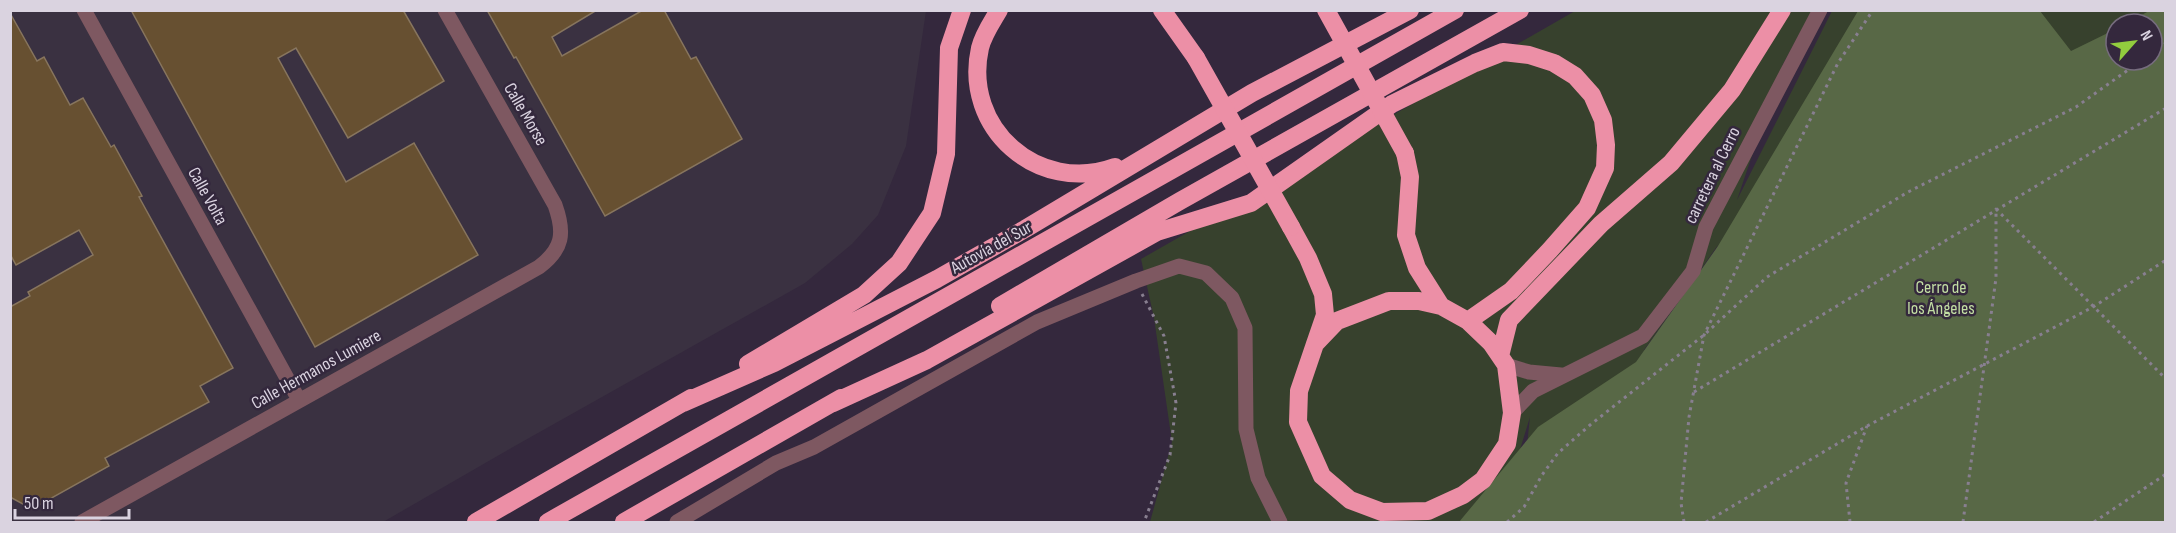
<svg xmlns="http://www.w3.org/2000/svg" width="2176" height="533" font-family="'Sofia Sans Condensed',sans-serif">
	<rect width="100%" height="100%" fill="#34283d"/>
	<path fill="#3a3141" d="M10,11H926L906,146L878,215L852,244L805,283L513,447L383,522H11Z"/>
	<path fill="#37412d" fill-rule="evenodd" d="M1575,11H1812L1783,64L1737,200L1832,11H2165V522H1150L1172,442L1154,318L1141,259ZM2116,24H2152V60H2116ZM1718,245L1703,282L1645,351L1644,350ZM1530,416L1527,446L1515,466L1530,417Z"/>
	<path fill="#586846" d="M1858,11H2040L2071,51L2116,29V60H2152V24H2125L2149,11H2165V522H1459L1538,427L1636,362L1718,246Z"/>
	<path fill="#675031" stroke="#87755e" stroke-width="1.5" d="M131,10H403L444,81L348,138L296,48L278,58L346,182L414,143L478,255L315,347Z
		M487,10H597L552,37L562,56L643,10H664L691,59L696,57L742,139L605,216L516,57L514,58Z
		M10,13L37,61L44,57L70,105L83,98L111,147L114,145L142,196L139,197L233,368L200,386L209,402L105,458L109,466L32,509L10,497V307L30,296L28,292L93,255L79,230L16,265L10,254Z"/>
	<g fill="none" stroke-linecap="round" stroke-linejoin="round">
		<path stroke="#887f90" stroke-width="3" stroke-dasharray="3 4.5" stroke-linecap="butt" d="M2152,53L2166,43
			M1142,294L1164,336L1176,403L1170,455L1144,522
			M1694,392L2166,108
			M1507,522L1524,507L1542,475L1558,453L1590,425L1704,335L1767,277L1908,192L2076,107L2142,60
			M1684,522L1681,503L1689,417L1704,335L1838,63L1873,10
			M1706,522L1867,426L2093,307L2166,260
			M1850,522L1846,483L1867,426
			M1963,522L1996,278V209L2166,379
			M2094,522L2166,474"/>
		<path stroke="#7e5861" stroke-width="15" d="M84,10L299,400
			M1506,365L1529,372L1561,375
			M1512,413L1533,391L1643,336L1693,271L1706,227L1820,10
			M82,522L539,267C563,249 565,233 555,205L445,10
			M677,522L776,463L814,447L1037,322L1136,281L1179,266L1206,273L1232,298L1245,328L1246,429L1258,478L1280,522"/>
		<path stroke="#ec8fa6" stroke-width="18" d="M999,10C992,22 983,35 980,48C962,128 1038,195 1115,167
			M1162,10L1196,58
			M1405,153L1410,177L1406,235L1417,268L1441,306
			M1291,227L1308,258L1323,294L1325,315L1315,344L1299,391L1298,422L1322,476L1350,500L1382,512L1428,511L1463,495L1483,480L1507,444L1512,413L1506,365L1491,343L1468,321L1441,306L1419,301H1389L1337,321L1315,344
			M1000,306L1180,201L1520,10
			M1500,356L1509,320L1601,224L1671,163L1732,90L1782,10
			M748,364L864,295L899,263L932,213L946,154L949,48L962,10
			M683,403L774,363L937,279L1025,229L1252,93L1410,10
			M833,403L927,360L1157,232L1251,203L1392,104L1475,63L1503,52L1529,55L1554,63L1575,76L1592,95L1603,120L1606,145L1605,168L1587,208L1550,250L1511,291L1468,321
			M476,522L691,398
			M548,522L1455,10
			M624,522L841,398"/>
		<path stroke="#ec8fa6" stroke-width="18" d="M1326,10L1405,153
			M1196,58L1291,227"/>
	</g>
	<g text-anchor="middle" stroke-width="5" stroke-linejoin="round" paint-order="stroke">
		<g font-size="18" fill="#dad3e0" stroke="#34283d">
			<text transform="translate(526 114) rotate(60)" y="6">Calle Morse</text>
			<text transform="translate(1712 175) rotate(-64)" y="6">carretera al Cerro</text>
			<text transform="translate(208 196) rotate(61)" y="6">Calle Volta</text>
			<text transform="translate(991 247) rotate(-29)" y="6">Autovía del Sur</text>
			<text transform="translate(316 369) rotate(-29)" y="6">Calle Hermanos Lumiere</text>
		</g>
		<g font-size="18" fill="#c3dfa4" stroke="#34283d">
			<text x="1941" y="293">Cerro de<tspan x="1941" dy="21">los Ángeles</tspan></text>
		</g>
	</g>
	<rect width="2176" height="533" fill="none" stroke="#dad3e0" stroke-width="24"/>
	<g transform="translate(2134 42) rotate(62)"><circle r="28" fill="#34283d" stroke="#766c7e" stroke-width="1.5"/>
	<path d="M0-4.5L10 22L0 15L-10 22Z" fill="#92cd3e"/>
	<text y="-9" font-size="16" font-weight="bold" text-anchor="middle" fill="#dad3e0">N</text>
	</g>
	<path d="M15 509v9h114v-9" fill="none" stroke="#dad3e0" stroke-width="3"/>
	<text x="24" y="509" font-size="18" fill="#dad3e0" stroke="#34283d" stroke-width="4.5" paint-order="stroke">50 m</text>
</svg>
